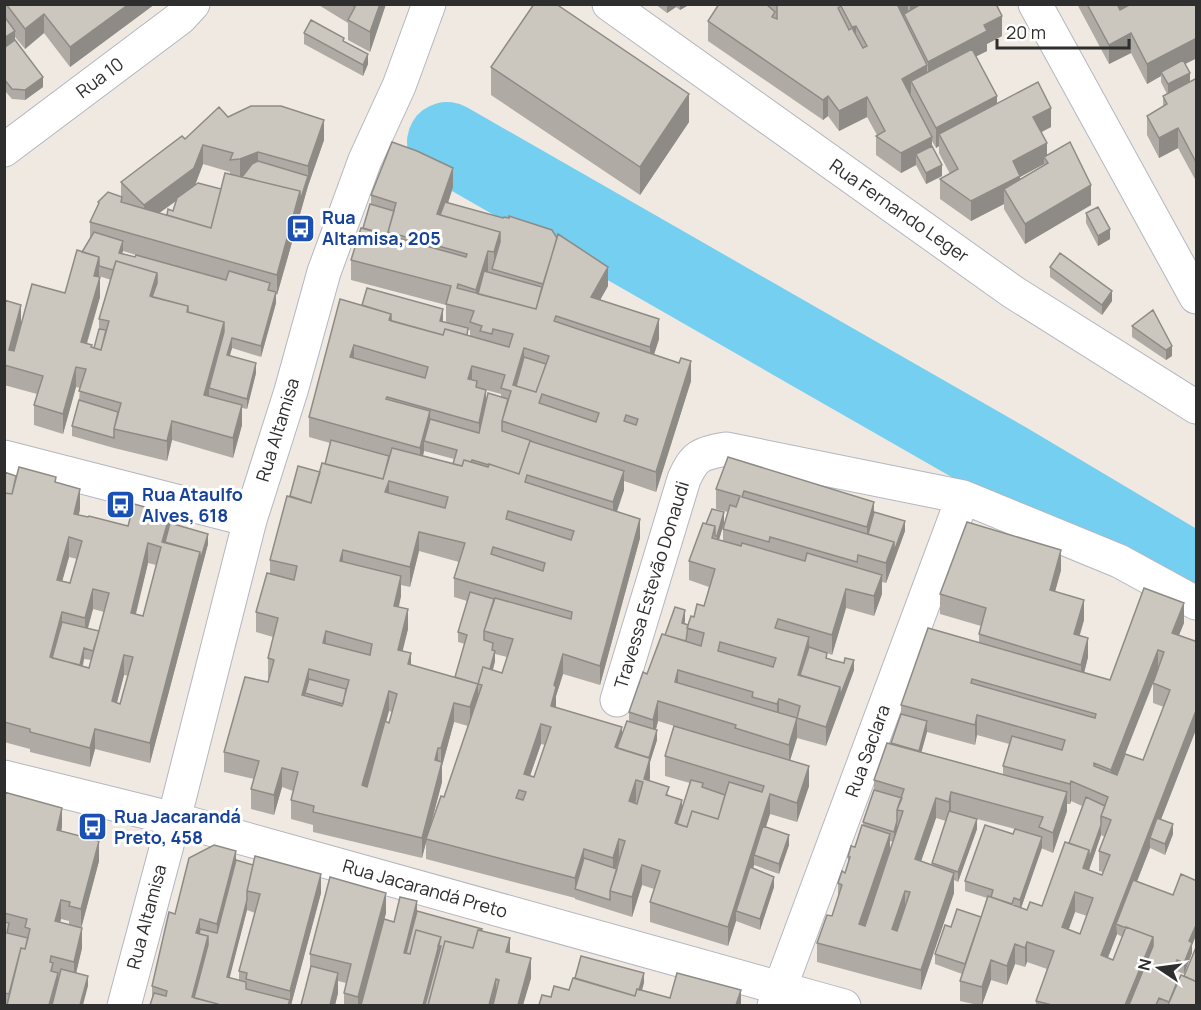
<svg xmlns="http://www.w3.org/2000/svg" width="1201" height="1010" font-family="Manrope,sans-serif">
	<rect width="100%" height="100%" fill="#efe9e1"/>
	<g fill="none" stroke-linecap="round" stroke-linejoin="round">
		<path stroke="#75cff0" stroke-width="80" d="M447,142L1006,462L1196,575"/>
		<defs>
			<path id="minor" d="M609,4L1013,292L1196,407
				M1035,4L1196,297
				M4,150L180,18L193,4
				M4,457L250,520
				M617,700L684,479C695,455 700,454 726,449L963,497L1119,561L1196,603
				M4,777L174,819L844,1006
				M124,1006L174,819L250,520L291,391L324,272L365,160L399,86L429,4
				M774,1006L780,988L963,497"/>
		</defs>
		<use href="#minor" stroke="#b4b7c1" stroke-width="35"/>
		<use href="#minor" stroke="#fff" stroke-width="33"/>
	</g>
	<path fill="#afaba4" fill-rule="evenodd" d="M4,4H155L70,67L44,33L25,49L15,37V40L43,87L25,100L12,99L4,90Z
		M317,4H386L370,52L348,40V23Z
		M655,4H687V6L680,10L676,7L667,13Z
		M718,4H996L1002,36L987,44V51L976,56L997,104L1051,127L1042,132L1047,156L1091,205L1025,244L1004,209V204L971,221L940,199V179L950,174L939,153V146L936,148L932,141V146L942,176L926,184L916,165L901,173L876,155V136L877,135L867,117L839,131L828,116L823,120L708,41V21L718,7ZM1044,164V165L1020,179V177Z
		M1077,4H1197V58L1185,64L1190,82L1197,78V183L1178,148L1159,158L1147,135V116L1163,107V96L1167,94L1161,82V76L1147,84L1131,53L1109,64Z
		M304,33L344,42L368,64L363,76L304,44Z
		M491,67L689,122L640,195L491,95Z
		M228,117L324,140L308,186L277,295L276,294V303L261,357L232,348L230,355L256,373L247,409L242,408V425L233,458L172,440L167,461L114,448L72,436V426L79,400L80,388L76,387L63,434L34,425V405L37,394L4,385V300L21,325L65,293L82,252L90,239V222L98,205V202L121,196V182L185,139ZM203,164L230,172V175L221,189L195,185ZM176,201L173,211L167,215L159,213ZM123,251L136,255L135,257L122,253ZM99,276L111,280L99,319V329L94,348L87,344L100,297Z
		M453,187L448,203L557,238L608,286L600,300L659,339L654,354L691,381L656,492L624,481V490L617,512L640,538L600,685L563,674L556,696V707L622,736L629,721V712L665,635L685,620V623L688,625L704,606L709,587L689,580V561L706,524L724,523L719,540L723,541V529L728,512L716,509V489L728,457L874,512L905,531L886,583L882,582V594L874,616L846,608L832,655L827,653V658L854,670L826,746L797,738L790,760L809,786L797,822L770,814L766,827L789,845L779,874L754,865L753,868L774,887L760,930L736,921L728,946L650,922V902L654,889L642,885L632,917L575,899V898L426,859V841L422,858L313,832V825L291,819V800L293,791L282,787L274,815L251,809V789L254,779L224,772V752L268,682L269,678L268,677V658L273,637L256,632V612L270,574V560L290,496L320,472L325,464L330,443L309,437V417L362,305L443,319V321L446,322V305L351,280V260L363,228L371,204V195ZM468,330H470V336L468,335ZM486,390L501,394V397L486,399ZM424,451L454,459L453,464L423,456ZM419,551L459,562L454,578V597L467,601L458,632V642L465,644L455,677L411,665L402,651L408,629L399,607L401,596V585L410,587ZM495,654L507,657L502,673L493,670L495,661ZM389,711L392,712L389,723L386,722ZM658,721L674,726L665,756V776L690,783L682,810L669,795L650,781V762L657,740L656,730ZM454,722L468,726L444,797L429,831L442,782V766ZM541,744L545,745L534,777L530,776Z
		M1086,213L1110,239L1098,246L1086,223Z
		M1050,267L1112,301L1102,315L1050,277Z
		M1153,310L1172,356L1166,360L1132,337V326Z
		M4,472L16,476L56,483L80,509L79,515L128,526L170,523L208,544L150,763L95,749L90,767L30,752V749L4,742ZM69,557L77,559L70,583L62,581ZM148,563L156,565L143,616L136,614ZM93,609L104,612L99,631L88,628ZM84,659L91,660L89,668L83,666ZM124,675L128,676L120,704L117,703Z
		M1061,570L1055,591L1084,620L1080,635L1088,657L1084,673L1110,680L1184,623L1179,635L1195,641L1197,638V727L1161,819L1173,834L1165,855L1150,848L1137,881L1173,895L1197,881V933L1192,945V953L1184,974L1177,971L1173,981L1197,1005H1036V1001L1047,969L1027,962L1025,967L1015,964L1007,985L991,980L982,1005H978L960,1001V981L962,974L935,964V954L951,927L981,917L987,898L965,891V881L1013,834L1015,829L951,812L977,829L958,882L954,880V893L921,990L817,962V943L832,916L838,898V883L845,873L848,866V857L855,847L863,826V822L874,790V780L891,744L901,714V705L979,642V634L981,626L940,614V594ZM1153,684V703L1164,707L1143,760L1125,754ZM927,732L975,745L977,735L1009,744L1003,766V774L921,752ZM1071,801L1082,806L1069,843L1042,906L1027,910L1021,908L1041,848L1053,853L1067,811V804H1070ZM936,818L946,821L932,865L921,861ZM1101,835L1105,837L1099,851V871L1103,872L1102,875L1089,870ZM890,841L893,842L890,852ZM1075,912L1087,916L1080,934L1069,929ZM1117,934L1122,937L1113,960L1108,958Z
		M4,792L62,827L61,831L99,861L81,928L82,948L76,973L88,986L7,1004H4ZM61,919L69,921V925L60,922Z
		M236,860L321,893L291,1005H150L152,1002V986L175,914ZM247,910L255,913L239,971V981L229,978Z
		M417,911L482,930L510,953L531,978L523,1005H361L375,953L361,1005H344V993L346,983L338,981V993L335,1005H301L310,972V954L386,913L384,920L394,922Z"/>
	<path fill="#8e8b86" d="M129,4H155L70,67V47Z
		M380,4H386L370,52V32Z
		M667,4H676V7L667,13Z
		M680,4H687V6L680,10Z
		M895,4H908V13L904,14V16L895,20Z
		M910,4H935L910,17Z
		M1120,4H1158L1118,25V6Z
		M44,14V33L25,49V29Z
		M1002,16V36L987,44V51L928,81V62L984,25Z
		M856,26V46L852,27Z
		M15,31V50L4,58V38Z
		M1131,33V53L1109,64V45Z
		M1197,38V58L1163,75L1161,72V76L1147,84V64Z
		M368,54V64L363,76V65Z
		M927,65V85L911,81V93L902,98V79Z
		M1190,73V83L1168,95V84Z
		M43,77V87L25,100V90Z
		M689,94V122L640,195V167Z
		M828,96V116L823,120V100Z
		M997,96V116L939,134V146L936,148V128Z
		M867,97V117L839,131V111Z
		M1051,108V127L1033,136V117Z
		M324,120V140L308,186L277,295V275L300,191L308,176V166Z
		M1178,128V148L1159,158V138Z
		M932,137V157L916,154V165L901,173V153Z
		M1047,143V162L1044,157V164L1020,177V196L1004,189V204L971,221V201L1013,161Z
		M203,145V164L194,188L144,224V205Z
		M258,152V172L240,179V159Z
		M942,165V176L926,184V173Z
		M453,168V187L441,224L437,214Z
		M1091,185V205L1025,244V224Z
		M1110,229V239L1098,246V236Z
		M500,232V252L494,269V252Z
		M123,241V251L119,263V253Z
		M488,251V271L478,303H476V290Z
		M99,257V277L94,276Z
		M608,267V286L591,316V297Z
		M157,273V293L150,306V296Z
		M100,277V297L81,362V342Z
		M1112,291V301L1102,315V305Z
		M276,292V303L261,357V346Z
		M21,305V325L10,367L9,350Z
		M443,309V319L440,331V321Z
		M659,319V339L650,367V347Z
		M224,322V342L209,388V396L204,395Z
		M232,338V348L227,365V355Z
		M354,345V365L350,357Z
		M1172,346V356L1166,360V350Z
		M524,348V368L516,395L513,385Z
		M691,361V381L656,492V472Z
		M256,363V373L247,409V399Z
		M472,366V386L468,379Z
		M76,367V387L63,434V414Z
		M486,390V410L479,443V423Z
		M242,405V425L233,458V438Z
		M430,411V431L424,441V451L420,468V448Z
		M172,421V440L167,461V441Z
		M624,471V490L613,522V502Z
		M389,481V501L385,492Z
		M80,489V509L74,533V514Z
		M874,502V522L867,543V527Z
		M724,512V523L717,546V536Z
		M170,514V533L162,551V542Z
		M640,519V538L600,685V666Z
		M905,521V531L886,583V563L894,542Z
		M419,532V551L410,587V567Z
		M208,534V544L150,763V743L200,552Z
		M69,537V557L57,600V580Z
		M148,543V563L131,633V613Z
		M343,550V570L340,561Z
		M1061,550V570L1050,610V590Z
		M882,575V594L874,616V596Z
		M401,576V596L394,625V606Z
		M93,589V609L85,638V618Z
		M846,589V608L832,655V635Z
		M1084,600V620L1074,653V634Z
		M1184,603V623L1172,652V633Z
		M408,609V629L398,670V650Z
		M685,610V620L682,633V623Z
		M62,612V632L50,667V657Z
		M326,631V651L323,643Z
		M809,637V657L801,685L798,675Z
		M1088,638V657L1081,685V665Z
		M84,648V659L78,684V674Z
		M1158,650V670L1111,790V770Z
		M495,651V661L490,679L489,671Z
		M411,653V673L408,664Z
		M563,654V674L556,696V707L551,725V706L554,685Z
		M124,655V675L112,721V701Z
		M854,660V670L826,746V727L840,687Z
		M309,669V689L305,693V703L302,695Z
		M678,670V690L675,682Z
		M478,684V704L470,727V707Z
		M389,691V711L362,805V785Z
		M779,699V719L777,724V704Z
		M658,701V721L653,739V720Z
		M454,703V722L442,766V782L422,858V838L441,764V748Z
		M1197,708V727L1153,840L1150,838V848L1120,925L1116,924L1117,934L1101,975V955Z
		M977,715V735L975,745V725Z
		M797,718V738L789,764V745Z
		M927,721V732L919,761V751Z
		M541,724V744L524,793V774Z
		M622,727V747L618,758L615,747Z
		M95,729V749L90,767V748Z
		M657,730V740L650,762V778L644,799V779L646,767Z
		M438,748V767L435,760Z
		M809,766V786L797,822V803Z
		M282,768V787L274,815V795Z
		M636,780V800L629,821V801Z
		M1071,781V801L1070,804V784Z
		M951,792V812L949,821V802Z
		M1067,792V811L1053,853V833Z
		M770,794V814L756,856L754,855V865L739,912L736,911V921L728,946V927Z
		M936,798V818L915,879V859Z
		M682,800V819L677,833L675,823Z
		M62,808V827L57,850V830Z
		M977,819V829L958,882V872Z
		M897,821V830L894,843V832Z
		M1173,824V834L1165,855V844Z
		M1101,825V835L1089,870V859Z
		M890,834V854L859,944V924Z
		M789,835V845L779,874V864Z
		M1042,837V848L1020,911V900Z
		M619,839V858L613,878V858Z
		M99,841V861L81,929V909Z
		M584,849V868L575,889V878Z
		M1089,850V870L1083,868Z
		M236,851V870L217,944V924Z
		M642,865V885L632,917V897Z
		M954,873V893L921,990V970Z
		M321,874V893L291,1005H290V991Z
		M774,877V887L760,930V919Z
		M905,891V910L892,949V929Z
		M1075,892V912L1062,947V927Z
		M386,893V913L361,1005H358V997Z
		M61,900V919L55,941V921Z
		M247,900V910L227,988V977Z
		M417,901V921L406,963L404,953Z
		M200,919V939L196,933Z
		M1197,923V933L1192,945V953L1184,974V963L1189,941Z
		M82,928V948L74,982V962Z
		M208,936V955L195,1005L192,997Z
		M441,937V957L428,1005H423Z
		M1153,937V957L1133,1005H1125Z
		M510,938V958L506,952Z
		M1027,942V962L1025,967V948Z
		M1015,944V964L1007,985V966Z
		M531,958V978L523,1005H518Z
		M991,960V980L982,1005V987Z
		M1177,960V971L1170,990V979Z
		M58,973V993L54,1005H49Z
		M338,973V993L335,1005H330Z
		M644,973V983L638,1005H635Z
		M88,976V986L83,1005H80Z
		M496,979V999L494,1005H489Z
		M741,990V1005H736Z"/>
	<path fill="#cbc7bf" stroke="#8e8b86" stroke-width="1.5" fill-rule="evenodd" d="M6,4H129L70,47L44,14L25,29Z
		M351,4H380L370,32L348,20L355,7Z
		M534,4H556L689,94L640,167L491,67Z
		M719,4H766L775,12L772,17L777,19V4H897L927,65L902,79L932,137L901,153L876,136L885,131L867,97L839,111L828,96L823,100L708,21ZM841,6L852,27L856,26L867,46L863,48L852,28L849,30L838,8Z
		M921,4H996L1002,16L984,25L987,31L928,62L904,14Z
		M1087,4H1120L1118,6L1120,10L1131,4H1197V38L1147,64L1131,33L1109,45Z
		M4,16L15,31L4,38Z
		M311,20L344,38L343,41L368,54L363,65L304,33Z
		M15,40L43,77L25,90L12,89L4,79V48Z
		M972,49L997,96L936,128L911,81Z
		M1183,60L1190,73L1168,84L1161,72Z
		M1197,78V164L1178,128L1159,138L1147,116L1167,104L1163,96Z
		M1038,82L1051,108L1033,117L1047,143L1013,161L1020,176L971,201L940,179L958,169L939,134Z
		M251,106H281L324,120L308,166L258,152L240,159L230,160L233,153L203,145L194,168L144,205L121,182L182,136L185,139L219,107L228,117Z
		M392,142L417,151L453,168L437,214L500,232L494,252L488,251L476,290L458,284L457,288L536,309L558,234L608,267L591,297L659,319L650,347L556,316L554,321L679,363L681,358L691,361L656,472L502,421L511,391L501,388L505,375L472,366L468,379L477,381L476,387L486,390L479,423L387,397L386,399L430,411L420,448L309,417L340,299L391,314L389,320L443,335L445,329L509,347L513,334L493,329L492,334L480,331L482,326L470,322L474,311L446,304L451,286L351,260L361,228L466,257L467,254L388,232L396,203L371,195ZM354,345L428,367L425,378L350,357ZM524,348L549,356L536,392L513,385ZM542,394L599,413L596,422L539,403ZM626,415L638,419L636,425L624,421Z
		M1070,142L1091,185L1025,224L1004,189L1048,163L1044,157Z
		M932,146L942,165L926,173L916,154Z
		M258,161L308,176L300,201V191L242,177L252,164Z
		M225,173L300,191L277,275L90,222L99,203L98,202L108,192L122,197L121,202L211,228Z
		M198,183L221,189L211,228L167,215L168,209L173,211L177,198Z
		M445,202L503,218L504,217L509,218V216L552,230L557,238L543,284L492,269L500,242V232L440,215Z
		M370,204L394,211L388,232V235L363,228Z
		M1098,207L1110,229L1098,236L1086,213Z
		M94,232L123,241L119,253L135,257L136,255L226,280L229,271L270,283L268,290L276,292L261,346L232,338L227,355L256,363L247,399L209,388L224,332V322L188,312V306L152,297L157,283V273L116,261L113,270L99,266V257L82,252Z
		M77,250L99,257L94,276L100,277L81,342L92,345L91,347L101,350L109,321L99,319L116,261L157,273L150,296L188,306L187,312L224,322L204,395L242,405L233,438L172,421L167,441L114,429L121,403L79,391L86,369L76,367L63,414L34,405L43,376L4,365V300L21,305L9,350L14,351L32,284L65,293Z
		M1060,253L1112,291L1102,305L1050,267Z
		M484,271L542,287L536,309L478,294Z
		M367,288L443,309L440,321L468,328L467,335L445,329L443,335L391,321V314L362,305Z
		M1153,310L1172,346L1166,350L1132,326Z
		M99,329L106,330L101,350L94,348Z
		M524,357L546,364L536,392L516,386Z
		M488,393L508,399L502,421V431L532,441H530L519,474L489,464V465L472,460L471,462L464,460L462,466L453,464L457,450L424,441L430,419L479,433Z
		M79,400L118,412L114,429V438L72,426Z
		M331,440L389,456L383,479L325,464Z
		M530,441L624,471L613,502L527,475L525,482L640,519L600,666L563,654L554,685L556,687L551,706L622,727L615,747L650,758L644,779L669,787L666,795L682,800L675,823L687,827L692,811L718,819L729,782L762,792L764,786L665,756L674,726L809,766L797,803L770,794L728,927L650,902L660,871L642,865L632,897L610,891L625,841L619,839L613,858L584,849L575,878L426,839L441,796L444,797L482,685L478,684L483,667L502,673L513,639L484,631L495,598L571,619L572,612L454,578L465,543L419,532L410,567L343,550L340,561L401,576L394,606L408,609L398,650L411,653L408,664L478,684L470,707L454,703L441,748H438L435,760L442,762L422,838L313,812L314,806L291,800L298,772L282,768L274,795L251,789L259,761L224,752L245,677L268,682L274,660L268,658L278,618L256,612L267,573L294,580L297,566L270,560L287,496L311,503L322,463L383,479L392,448L462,466L464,460L488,467L489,464L519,474ZM389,481L448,497L445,508L385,492ZM508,511L574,531L571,540L506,519ZM493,547L545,563L543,571L491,554ZM326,631L372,644L370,655L323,643ZM309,669L349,680L342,706L302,695ZM389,691L397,694L389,723L385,721L367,787L362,785ZM541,724L551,727L534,777L524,774ZM636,780L643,782L637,804L629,801ZM519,790L526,792L523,800L516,798Z
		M728,457L874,502L867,527L744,491L742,497L894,542L886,563L858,555L857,562L770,537L769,542L723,529L730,505L736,507L740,496L716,489Z
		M298,466L320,472L311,503L290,496Z
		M19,467L56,477L55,482L80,489L74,514L88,517L89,516L128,526L134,504L170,514L162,542L200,552L150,743L95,729L90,748L30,732V729L4,722V493L12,494ZM69,537L82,541L70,583L57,580ZM148,543L161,547L143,616L131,613ZM93,589L109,593L89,668L50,657L62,612L85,618ZM124,655L133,657L120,704L112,701Z
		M4,472L16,476L12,494L4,493Z
		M712,509L724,512L717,536H715V526L706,524Z
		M874,512L905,521L894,552V542L868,534Z
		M967,522L1061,550L1050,590L1084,600L1074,634L1088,638L1081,665L979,634L986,608L940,594Z
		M170,523L208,534L200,561V552L165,542Z
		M703,523L715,526L712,538L741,546L742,543L805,561L807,553L882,575L874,596L846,589L832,635L778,619L775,628L809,637L798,675L840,687L826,727L797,718L789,745L735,728L736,725L658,701L653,720L629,712L643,672L647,674L662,634L701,646L704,633L687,628L691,616L694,617L697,604L704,606L715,569L689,561ZM720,642L776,658L773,667L718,651ZM678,670L753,692L752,697L777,704L779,699L800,706L797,718L675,682Z
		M1144,588L1184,603L1172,633L1195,641L1197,638V708L1101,955L1113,960L1126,927L1153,937L1125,1005H1052L1036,1001L1054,951L1027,942L1025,948L1015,944L1007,966L991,960L982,987L960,981L988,896L1027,910L1030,902L1042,906L1065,842L1089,850L1083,868L1102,875L1110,855L1099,851L1111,820L1101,816L1108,797L1071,781L1070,784L1003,766L1012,736L1062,750L1065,740L977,715L975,725L901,705L928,628L1110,680ZM1158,650L1164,652L1153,683L1170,690L1143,760L1125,754L1117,775L1094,766V763L1111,770ZM972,679L1032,696L1096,714L1095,718L971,683ZM1075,892L1093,898L1080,934L1062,927Z
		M470,592L494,599L484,631V640L493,643L492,650L495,651L490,669L483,667L478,684L455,677L467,635L458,632Z
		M675,607L685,610L682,623L688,625L686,641L665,635Z
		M62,622L99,631L93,651L84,648L80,665L52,658Z
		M809,647L827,653L826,658L832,660L844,663L845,658L854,660L840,696V687L800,675Z
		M309,679L346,689L343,704L305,693Z
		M901,714L927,721L919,751L891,743Z
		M627,721L657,730L649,758L617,748Z
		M887,743L1067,792L1053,833L1039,827L1043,817L951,792L949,802L936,798L915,859L954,873L921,970L817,943L827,915L832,916L842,885L838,883L842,871L845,873L850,857H848L851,846L855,847L862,825L890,834L859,924L865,926L903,811L897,810L904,789L874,780ZM905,891L910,892L897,931L892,929Z
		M691,780L703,783L702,787L725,795L718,819L692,811L687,827L677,824Z
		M874,790L902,798L897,810V821L894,832L863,822Z
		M4,792L62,808L57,830L99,841L81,909L69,906L70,902L61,900L55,921L82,928L74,962L51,956L50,962L53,963L51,971L58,973L49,1005H7L21,948L25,949L30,929L25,927L27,919L4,913Z
		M1086,797L1105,806L1101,816V825L1089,859V850L1069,843Z
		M949,811L977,819L958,872L932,863Z
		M1157,818L1173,824L1165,844L1150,838Z
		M985,825L1013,834L1015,829L1042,837L1020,900L1014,898L1012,904L991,897L993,890L965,881Z
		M763,826L789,835L779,864L754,855Z
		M214,845L236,851L217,924L200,919L196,933L208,936L192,997L218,1004V1005H150L154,993L166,996L167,991L152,986L169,912L175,914L189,858Z
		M255,856L321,874L290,991L246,979L247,973L239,971L260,894L247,891Z
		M584,858L617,869L610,891V900L575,889Z
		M236,860L253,865L247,891V900L227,977L246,982V989L290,1000L288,1005H218V1004L194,998L208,945V936L199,934L200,929L217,933Z
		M750,867L774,877L760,919L736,911Z
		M1181,874L1197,881V923L1189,941L1192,943L1184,963L1177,960L1170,979L1177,982L1169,1002L1159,998L1156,1005H1129L1153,946V937L1126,927V928L1116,924L1133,880L1173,895Z
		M330,877L386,893L358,997L344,993L351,964L310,954Z
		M400,897L417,901L404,953L410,954L416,930L441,937L423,1005H361L384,919L394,922Z
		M957,909L981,917L965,964L935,954L945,925L951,927Z
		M417,911L482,929L481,930H478L473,948L445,941L428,1005H425L441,946H438L441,937L416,930L410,954L406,953Z
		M4,922L9,923L7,933L28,938L25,949L21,948L9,994L4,993Z
		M478,930L510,938L506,952L531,958L518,1005H493L499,980L496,979L489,1005H428L445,941L473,948Z
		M1197,945V982L1184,976Z
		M581,956L644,973L639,990L637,989L635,996L575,978Z
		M311,966L338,973L330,1005H301Z
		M61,969L88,976L80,1005H52Z
		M677,973L741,990L736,1005H539L542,995L551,997L554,986L569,990L573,978L635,996L637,989L670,998Z
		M1181,975L1197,982V1005H1168Z"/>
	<defs>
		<symbol id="bus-square" viewBox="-11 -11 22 22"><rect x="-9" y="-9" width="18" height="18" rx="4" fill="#1a4fb4" stroke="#fff"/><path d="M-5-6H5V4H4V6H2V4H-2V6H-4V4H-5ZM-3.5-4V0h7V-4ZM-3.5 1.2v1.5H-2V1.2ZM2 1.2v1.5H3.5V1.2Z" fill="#fff"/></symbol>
	</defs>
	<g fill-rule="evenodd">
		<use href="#bus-square" x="284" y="212" width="33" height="33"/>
		<use href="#bus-square" x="104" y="488" width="33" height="33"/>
		<use href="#bus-square" x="76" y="810" width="33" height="33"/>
	</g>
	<g text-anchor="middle" stroke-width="6" stroke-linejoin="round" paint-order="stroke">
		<g font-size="18" fill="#2e2e2e" stroke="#fff">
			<text transform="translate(100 78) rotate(-37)" y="6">Rua 10</text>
			<text transform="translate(899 211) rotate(35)" y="6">Rua Fernando Leger</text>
			<text transform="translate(278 430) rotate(-73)" y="6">Rua Altamisa</text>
			<text transform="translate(652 585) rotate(-73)" y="6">Travessa Estevão Donaudi</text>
			<text transform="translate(868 751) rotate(-70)" y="6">Rua Saclara</text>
			<text transform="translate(425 889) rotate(16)" y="6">Rua Jacarandá Preto</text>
			<text transform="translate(147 917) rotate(-75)" y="6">Rua Altamisa</text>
		</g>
		<g font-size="18" font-weight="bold" fill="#164399" stroke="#fff" text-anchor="start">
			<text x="322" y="224">Rua<tspan x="322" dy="21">Altamisa, 205</tspan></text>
			<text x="142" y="501">Rua Ataulfo<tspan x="142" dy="21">Alves, 618</tspan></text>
			<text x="114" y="823">Rua Jacarandá<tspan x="114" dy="21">Preto, 458</tspan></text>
		</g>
	</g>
	<rect width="1201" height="1010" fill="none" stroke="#2e2e2e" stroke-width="12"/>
	<g transform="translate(1159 968) rotate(283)" stroke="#ffffff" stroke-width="4.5" paint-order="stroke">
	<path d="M0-4.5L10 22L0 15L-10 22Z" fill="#2e2e2e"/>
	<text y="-9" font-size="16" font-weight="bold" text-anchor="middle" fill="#2e2e2e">N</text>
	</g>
	<path d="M997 39v9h132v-9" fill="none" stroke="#2e2e2e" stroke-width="3"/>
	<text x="1006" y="39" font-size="18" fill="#2e2e2e" stroke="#ffffff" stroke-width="4.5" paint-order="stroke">20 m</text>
</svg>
